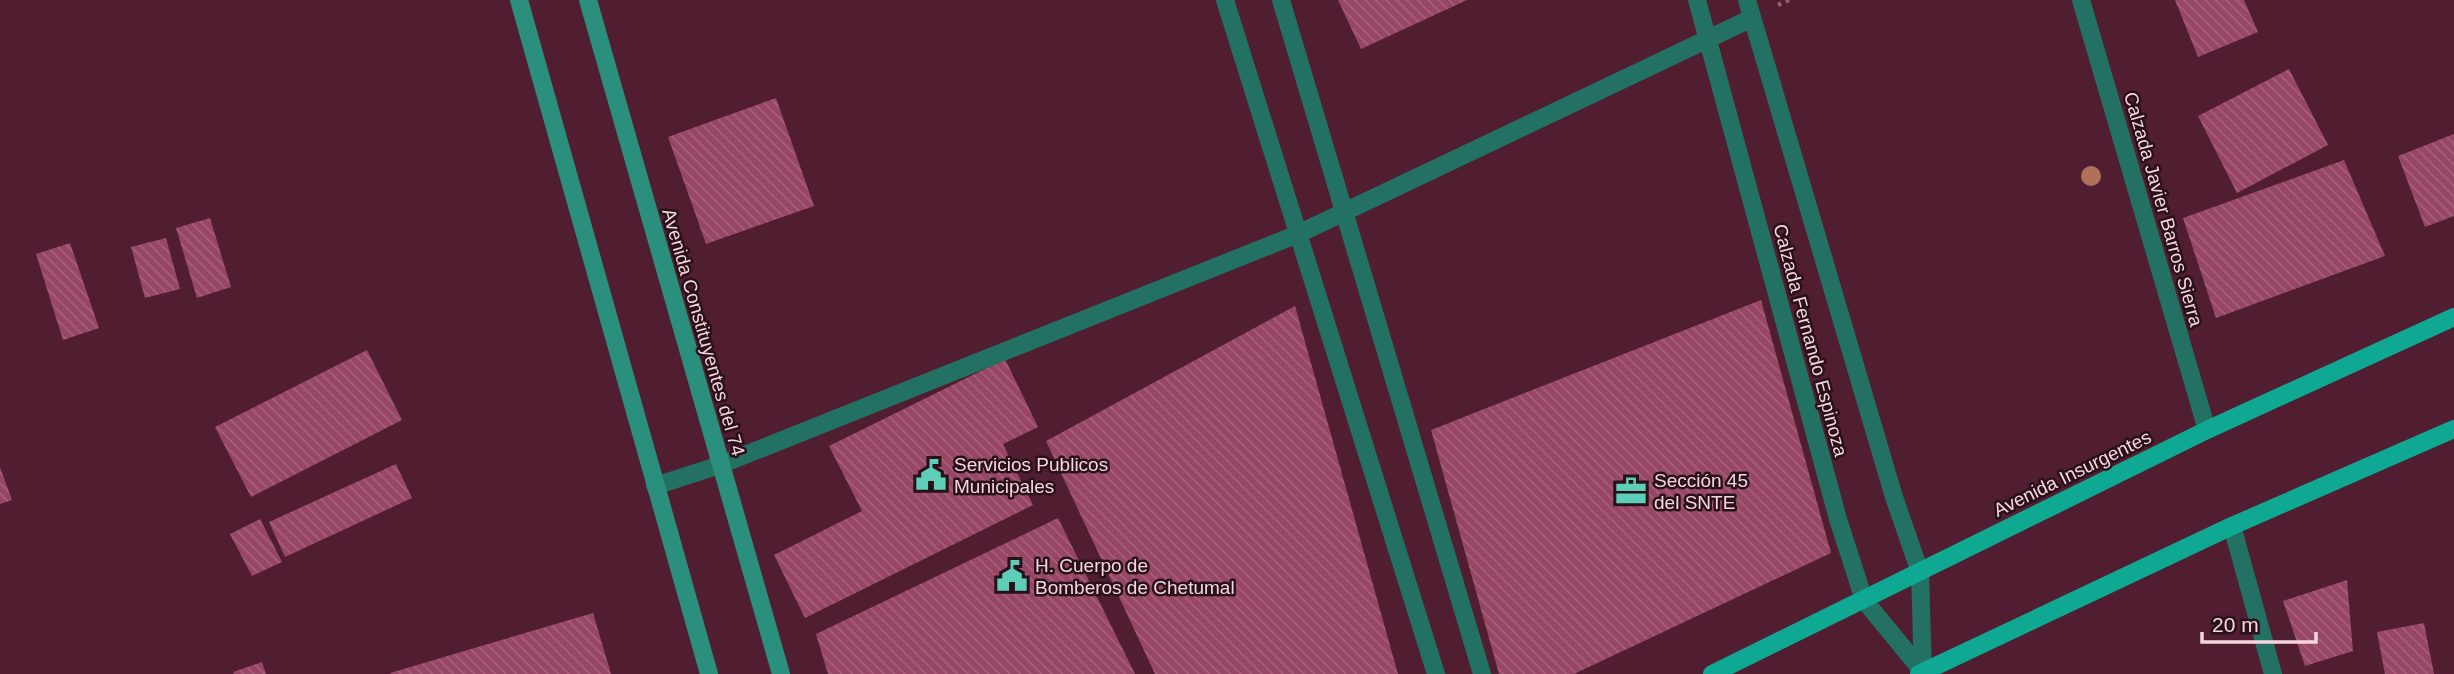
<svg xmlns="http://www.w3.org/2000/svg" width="2454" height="674" font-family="Helvetica,sans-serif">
	<defs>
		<pattern id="building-back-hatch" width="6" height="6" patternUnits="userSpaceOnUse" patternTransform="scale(1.75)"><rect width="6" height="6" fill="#974665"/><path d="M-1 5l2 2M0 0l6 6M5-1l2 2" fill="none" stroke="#a6607b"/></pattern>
	</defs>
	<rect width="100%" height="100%" fill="#501d31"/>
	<path fill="url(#building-back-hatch)" d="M1338,0H1467L1361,49Z
		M2175,0H2244L2258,32L2198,57Z
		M2289,69L2328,145L2237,193L2198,116Z
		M776,98L814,206L706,244L668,137Z
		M2454,134V216L2425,227L2398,156Z
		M2344,160L2385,256L2216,318L2183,218Z
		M210,218L231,287L197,298L176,228Z
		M166,238L180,289L145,298L131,247Z
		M70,243L99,328L63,340L36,254Z
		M1761,300L1831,553L1574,674H1499L1431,430Z
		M1295,306L1398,674H1155L1046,441Z
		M367,350L402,420L251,497L215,427Z
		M1005,359L1038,427L1003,444L1033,505L805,618L774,555L862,511L829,446Z
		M396,464L412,498L285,557L269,522Z
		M0,467L12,500L0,504Z
		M1058,518L1135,674H828L816,634Z
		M260,519L282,562L252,576L230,534Z
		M2347,580L2353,651L2305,666L2283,601Z
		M593,613L611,674H391L390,673Z
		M2424,623L2434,674H2385L2377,632Z
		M262,662L266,674H234L233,672Z"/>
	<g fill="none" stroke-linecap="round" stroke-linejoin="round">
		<path stroke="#8f6273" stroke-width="4.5" stroke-dasharray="3.5 5" stroke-linecap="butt" d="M1778,5L1789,0"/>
		<path stroke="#227162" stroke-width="18" d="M1225,0L1436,674
			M1281,0L1482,674
			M1697,0L1838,519L1864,600L1923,672
			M1747,0L1894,497L1920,572L1923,674
			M2081,0L2207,430
			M655,486L720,465L1298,234L1752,18
			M2232,526L2273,674"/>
		<path stroke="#2b8f7d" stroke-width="18" d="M519,0L709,674
			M588,0L781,674"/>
		<path stroke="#0fa892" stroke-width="18" d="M1712,674L2207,430L2454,317
			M1919,674L2232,526L2454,429"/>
	</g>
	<circle fill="#b07059" cx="2091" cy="176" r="10"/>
	<defs>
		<symbol id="civic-bare" viewBox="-9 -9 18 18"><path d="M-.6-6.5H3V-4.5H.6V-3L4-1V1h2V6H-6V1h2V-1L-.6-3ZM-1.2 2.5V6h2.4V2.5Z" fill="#5eceb8" stroke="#281119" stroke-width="2.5" paint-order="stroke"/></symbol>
		<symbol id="office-bare" viewBox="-9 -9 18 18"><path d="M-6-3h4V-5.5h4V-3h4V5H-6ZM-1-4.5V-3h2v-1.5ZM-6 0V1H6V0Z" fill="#5eceb8" stroke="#281119" stroke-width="2.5" paint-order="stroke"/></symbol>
	</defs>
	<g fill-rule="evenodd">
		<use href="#civic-bare" x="909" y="453" width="44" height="44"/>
		<use href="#office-bare" x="1609" y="469" width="44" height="44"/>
		<use href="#civic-bare" x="990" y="554" width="44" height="44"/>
	</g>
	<g text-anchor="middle" stroke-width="5" stroke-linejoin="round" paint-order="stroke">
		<g font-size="19" fill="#f7d5df" stroke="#281119">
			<text transform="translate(2164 209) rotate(74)" y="7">Calzada Javier Barros Sierra</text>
			<text transform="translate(704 332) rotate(74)" y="7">Avenida Constituyentes del 74</text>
			<text transform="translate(1811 340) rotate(75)" y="7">Calzada Fernando Espinoza</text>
			<text transform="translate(2072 473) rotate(-26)" y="7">Avenida Insurgentes</text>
		</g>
		<g font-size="19" fill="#f7d5df" stroke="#281119" text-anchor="start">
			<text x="954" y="471">Servicios Publicos<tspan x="954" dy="22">Municipales</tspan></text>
			<text x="1654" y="487">Sección 45<tspan x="1654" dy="22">del SNTE</tspan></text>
			<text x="1035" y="572">H. Cuerpo de<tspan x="1035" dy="22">Bomberos de Chetumal</tspan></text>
		</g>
	</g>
	<path d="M2202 632v10h114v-10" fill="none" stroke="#f7d5df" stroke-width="3.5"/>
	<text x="2212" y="632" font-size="21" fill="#f7d5df" stroke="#281119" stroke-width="5" paint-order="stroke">20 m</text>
</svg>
